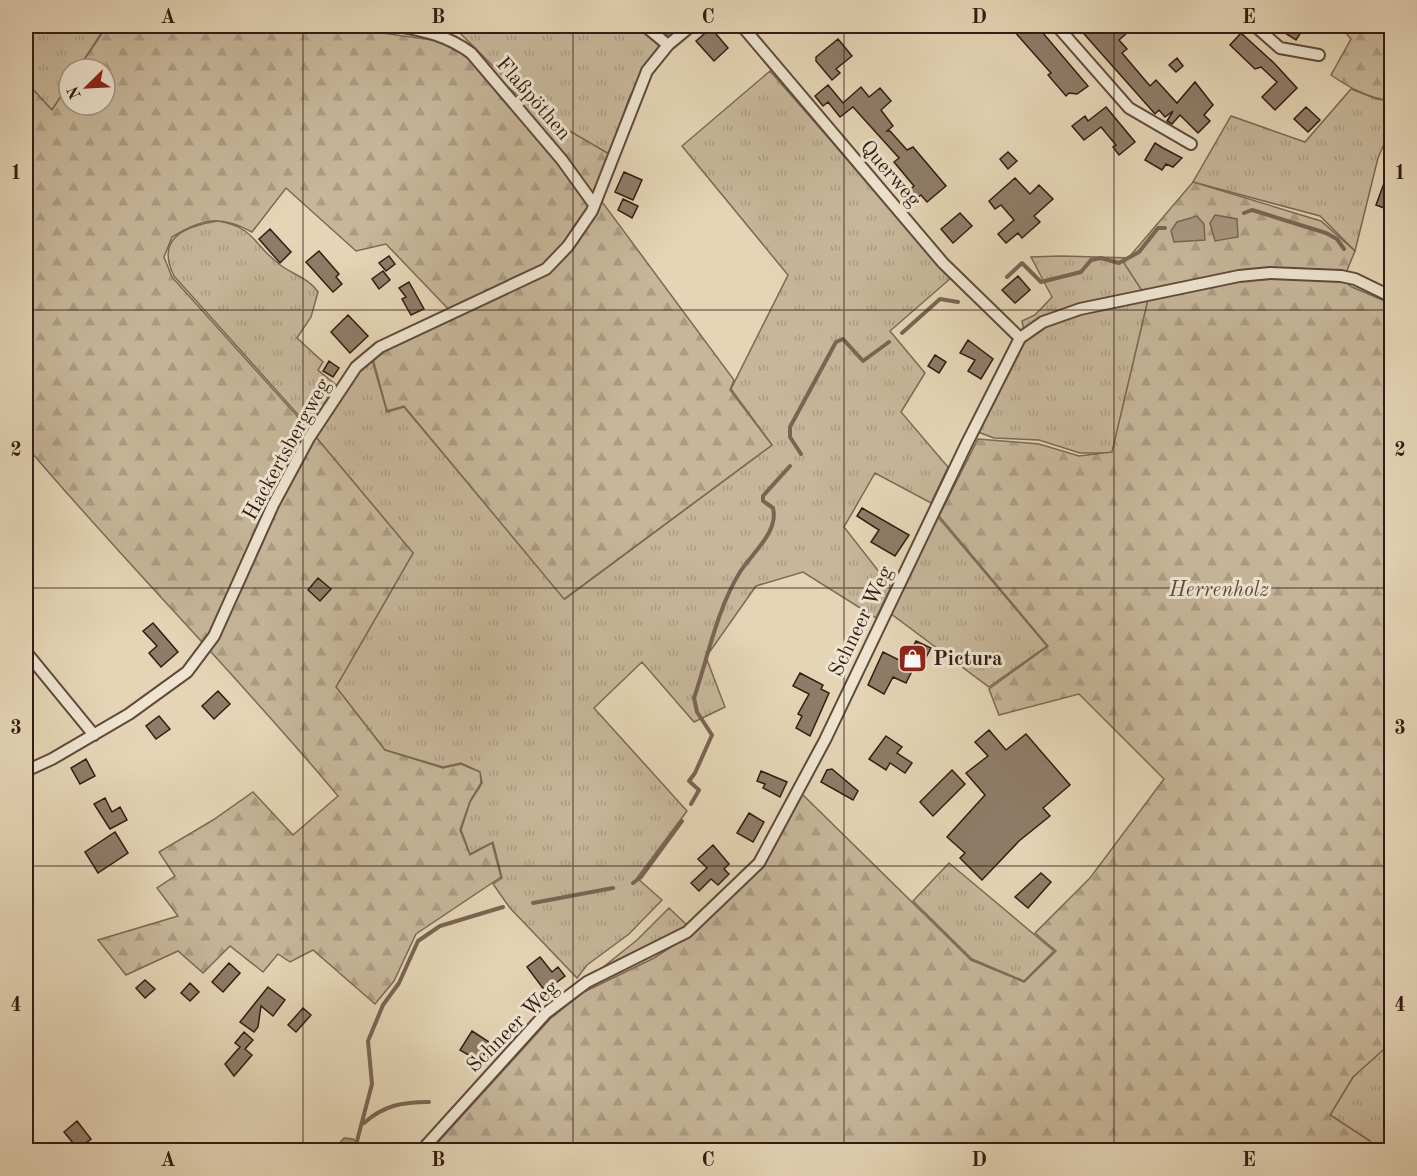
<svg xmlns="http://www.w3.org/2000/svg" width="1417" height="1176" font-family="'Old Standard TT',serif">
	<defs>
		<pattern id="grass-tufts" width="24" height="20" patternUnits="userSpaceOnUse" patternTransform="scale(1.5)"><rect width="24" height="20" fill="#c7b69a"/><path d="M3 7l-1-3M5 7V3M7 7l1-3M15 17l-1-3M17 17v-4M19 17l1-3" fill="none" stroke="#ab9c84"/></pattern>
		<pattern id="forest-firs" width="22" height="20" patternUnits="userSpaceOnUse" patternTransform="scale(1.5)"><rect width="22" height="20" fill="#c7b69a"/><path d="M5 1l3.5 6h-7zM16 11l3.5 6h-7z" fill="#ab9c84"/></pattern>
	</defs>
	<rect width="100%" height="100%" fill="#e5d5b6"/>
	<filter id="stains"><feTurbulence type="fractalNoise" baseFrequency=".00333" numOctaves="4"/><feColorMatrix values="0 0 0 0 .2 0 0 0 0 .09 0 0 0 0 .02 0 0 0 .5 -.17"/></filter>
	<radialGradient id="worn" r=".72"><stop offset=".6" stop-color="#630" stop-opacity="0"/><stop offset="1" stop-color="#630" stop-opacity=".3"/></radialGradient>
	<path fill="url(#grass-tufts)" stroke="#7c6956" stroke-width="1.5" d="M26,26H86L102,32L78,69H69V84L52,110L26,82Z
		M453,26H641L659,45L630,96L609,154L542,115Z
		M651,26H679L667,35Z
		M770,71L951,278L890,331L925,373L901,412L948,467L931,503L875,473L844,527L891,587L876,618L803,572L756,586L706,657L725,707L694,722L642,662L594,708L687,811L637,878L662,900L629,934L587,965L577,978L510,908L493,884L502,878L493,842L470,854L461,830L470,802L482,783L480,772L461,763L443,767L385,750L336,687L413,553L315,436L358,372L372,360L387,412L404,407L565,599L772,445L731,389L788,275L682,146Z
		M1351,89L1377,99L1391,101V128L1378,158L1355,251L1320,216L1193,182L1231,116L1305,142Z
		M218,221C253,226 255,246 279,264C291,274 309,278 318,292L311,317L297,338L323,362L318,370L336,385L310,428L174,276C155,238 185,226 218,221Z
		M1061,256L1132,258L1148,300L1112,453H1080L1039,440L994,438L978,432L1018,356L1025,336L1022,321L1035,315L1052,297L1031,257Z
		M938,517L1047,646L989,687L890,613Z
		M949,863L1054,951L1024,981L972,959L913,901Z
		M669,908L688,926L592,976L637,940Z
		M1391,1042V1150H1376L1370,1141L1330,1115L1353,1077Z"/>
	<path fill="url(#forest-firs)" stroke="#7c6956" stroke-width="1.5" d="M107,26H332L454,43L542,115L609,154L594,191L734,380L730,390L772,445L564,599L404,406L387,411L373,359L384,350L455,316L386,244L356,251L286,188L252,232C220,215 203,218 172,237L164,257L172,277L315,436L413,553L336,687L385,750L443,768L461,764L480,772L481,783L470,801L460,830L470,855L492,843L501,877L416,934L394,981L375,1004L313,950L290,962L278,954L263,972L230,946L203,973L178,951L126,975L98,940L178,916L157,888L175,876L159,852L213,820L253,792L293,835L338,796C238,676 127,565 26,446V82L52,110L69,84V105H105V69H78Z
		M1340,26H1391V101C1368,98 1350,88 1331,75L1351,39Z
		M1193,182L1321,221L1355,251L1343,280L1352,287L1392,304V1042L1353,1077L1330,1115L1370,1141L1376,1150H431L551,1018L584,992L654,958L690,935L763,867L802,794L971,960L1024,982L1056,951L1035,933L1090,878L1164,779L1079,694L999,715L989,689L1048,646L939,516L978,439L1039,444L1079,456L1112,452L1148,300L1124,263Z"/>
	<path fill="#a8967f" stroke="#796554" stroke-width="1.5" d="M1215,215L1237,219L1238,237L1215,241L1210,223Z
		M1197,216L1204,224L1205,240L1174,242L1171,231L1177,222Z
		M344,1138L353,1139L365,1150H333Z"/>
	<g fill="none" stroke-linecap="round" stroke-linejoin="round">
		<path stroke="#796554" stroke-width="4" d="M1244,213L1252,210L1326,233L1337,239L1344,249
			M1007,277L1022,263L1041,282L1081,272L1091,260L1101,258L1119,263L1139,252L1158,228H1165
			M902,333L940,299L958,302
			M801,454L790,437V427L836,342L843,339L863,361L889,342
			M691,804L699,790L689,781L695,773L712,735L697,712L694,698C708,657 717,609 740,572C752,553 779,532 773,508L763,501V496L790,466
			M633,883L641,877L682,821
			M533,903L613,888
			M364,1123C384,1105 403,1102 429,1102
			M357,1141L372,1084L368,1041L383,1005L399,983L418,941L440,926L503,907"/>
	</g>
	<path fill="#8f7c68" stroke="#321c13" stroke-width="1.5" d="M1021,26H1037L1088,86L1077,94L1069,93L1066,96L1048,75L1051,73L1014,31Z
		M1077,26H1135L1119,40L1127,49L1122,53L1150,86L1156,80L1177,103L1195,82L1213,105L1204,115L1210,121L1198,133L1180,115L1172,124L1167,121L1173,111L1165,117L1159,110L1155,114Z
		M1274,26H1305L1296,40Z
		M711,28L728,48L714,61L696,41Z
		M1241,33L1274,63L1297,88L1275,110L1262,97L1277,82L1261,67L1255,69L1230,45Z
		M838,39L852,56L836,69L840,73L832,80L816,61V57Z
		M1177,58L1183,66L1176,72L1169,65Z
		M828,85L843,103L861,87L869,97L880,88L891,101L881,110L893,126L887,131H890L907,150L913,147L946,186L927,202L921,195L912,202L905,194L914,186L894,162L899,158L853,107L840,117L828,102L823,106L815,96Z
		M1106,107L1135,142L1119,155L1113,147L1116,145L1101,127L1084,140L1072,126L1085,116L1088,121Z
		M1306,107L1320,120L1308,132L1294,119Z
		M1155,143L1163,148L1182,158L1173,167L1166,164L1162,170L1145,160Z
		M1008,152L1017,161L1008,169L1000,159Z
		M1390,167H1392V211L1376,205Z
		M624,172L642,180L633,200L615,192Z
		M1015,178L1030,194L1039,185L1053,199L1034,216L1040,222L1022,238L1018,233L1006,243L998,234L1014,220L1001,205L995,209L989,201Z
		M623,199L638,206L632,218L618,210Z
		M960,213L972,226L953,243L941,229Z
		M270,229L291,252L280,263L259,239Z
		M319,251L339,274L336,277L342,284L333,292L306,262Z
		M389,256L395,264L386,271L379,263Z
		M383,271L390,280L379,289L372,279Z
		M1018,276L1030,290L1015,303L1002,290Z
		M409,282L424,309L411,315L402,299L406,297L399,288Z
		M348,315L368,336L350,353L331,332Z
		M968,340L993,359L981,379L968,371L975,360L960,353Z
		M935,355L946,362L939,373L928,366Z
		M329,361L339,368L333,377L323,371Z
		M862,508L909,535L895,556L871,542L879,530L857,516Z
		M318,578L331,589L320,601L308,590Z
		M153,623L178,652L161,667L149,653L157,646L143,631Z
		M916,641L931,648L918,672L913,669L906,683L893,677L884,694L868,685L883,652L905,663Z
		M800,673L823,685L821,689L829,693L810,736L796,728L802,716L798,714L809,694L793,686Z
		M218,691L230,704L214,719L202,706Z
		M159,716L170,729L156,739L146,726Z
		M989,730L1006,750L1026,734L1070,785L1043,808L1050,816L1019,841L982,880L960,858L965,853L947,837L985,795L966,773L988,756L975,742Z
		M886,736L902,747L897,753L912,763L905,773L890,763L886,770L869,759Z
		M86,759L95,776L80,784L71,768Z
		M832,769L858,791L853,800L821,782L827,770Z
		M952,770L965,784L933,816L920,802Z
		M761,771L787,782L780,797L763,788L765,784L757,781Z
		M105,798L112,812L120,807L127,820L110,829L94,804Z
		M749,813L764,822L753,842L737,833Z
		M115,832L128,853L98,873L85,852Z
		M713,845L729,864L724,869L729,874L718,885L711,879L699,891L691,883L707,868L698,859Z
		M1041,873L1051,882L1028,908L1015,897Z
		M540,957L552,972L558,967L565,976L545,991L527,967Z
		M229,963L240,973L223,992L212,982Z
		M145,980L155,989L145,998L136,988Z
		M190,983L199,992L190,1001L181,993Z
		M268,987L285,1000L273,1016L261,1006L258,1027L254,1032L240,1022Z
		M303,1008L311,1015L296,1032L288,1025Z
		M472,1031L489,1042L477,1060L460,1050Z
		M244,1032L253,1040L245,1049L252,1055L234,1076L225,1064L240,1047L235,1043Z
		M77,1121L91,1139L78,1149L64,1132Z"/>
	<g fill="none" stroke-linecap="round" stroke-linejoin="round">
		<defs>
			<path id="street" d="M398,26C426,31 448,36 471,53L562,160L593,203
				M645,26L668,45
				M742,26L943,263L1020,338
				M1057,26L1129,108L1191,144
				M1255,26L1280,48L1319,55
				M26,652L94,735
				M26,771L52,759L129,714L187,672L214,636L273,505L309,438L356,367L380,347L546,269L568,246L592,211L647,71L668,45L691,26
				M422,1150L546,1013L587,982L687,932L759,863L825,740L966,445L1020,338L1043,322L1080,309L1239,276L1270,273L1341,276L1355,279L1392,297"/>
		</defs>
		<use href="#street" stroke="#5f4a3c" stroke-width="14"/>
		<use href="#street" stroke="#eee4d0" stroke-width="10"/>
	</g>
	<path fill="none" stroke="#321c13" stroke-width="1.5" stroke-opacity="0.55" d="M303,26V1150M573,26V1150M844,26V1150M1114,26V1150M26,310H1392M26,588H1392M26,866H1392"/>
	<defs>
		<symbol id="shop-square" viewBox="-11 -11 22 22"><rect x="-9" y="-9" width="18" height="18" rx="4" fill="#8f2418" stroke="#eee4d0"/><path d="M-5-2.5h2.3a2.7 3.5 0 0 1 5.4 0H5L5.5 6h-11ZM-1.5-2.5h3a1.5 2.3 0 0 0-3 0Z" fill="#fff"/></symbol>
	</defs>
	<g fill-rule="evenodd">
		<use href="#shop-square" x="896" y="642" width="33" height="33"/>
	</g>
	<g text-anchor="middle" stroke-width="6" stroke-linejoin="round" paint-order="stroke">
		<g font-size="21" fill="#321c13" stroke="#eee4d0">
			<text transform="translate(534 98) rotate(49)" y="7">Flaßpöthen</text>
			<text transform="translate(891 173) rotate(49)" y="7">Querweg</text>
			<text transform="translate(286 449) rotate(-61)" y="7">Hackertsbergweg</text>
			<text transform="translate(860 621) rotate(-64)" y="7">Schneer Weg</text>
			<text transform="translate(512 1026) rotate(-45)" y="7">Schneer Weg</text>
		</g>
		<g font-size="21" font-style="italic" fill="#5f4a3c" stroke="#eee4d0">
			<text x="1219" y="596">Herrenholz</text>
		</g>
		<g font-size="21" font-weight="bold" fill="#321c13" stroke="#eee4d0" text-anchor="start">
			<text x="933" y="665">Pictura</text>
		</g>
	</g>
	<rect width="1417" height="1176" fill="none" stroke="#e5d5b6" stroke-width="66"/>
	<g transform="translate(87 87) rotate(246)"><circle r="28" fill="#eee4d0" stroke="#a39484" stroke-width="1.5"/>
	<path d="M0-4.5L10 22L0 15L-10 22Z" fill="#8f2418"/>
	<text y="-9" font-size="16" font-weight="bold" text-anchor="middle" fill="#321c13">N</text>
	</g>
	<rect x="33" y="33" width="1351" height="1110" fill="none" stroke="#321c13" stroke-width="2"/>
	<g font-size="20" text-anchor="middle" font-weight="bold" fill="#321c13">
		<text x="168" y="23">A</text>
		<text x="438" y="23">B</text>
		<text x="708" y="23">C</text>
		<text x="979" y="23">D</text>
		<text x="1249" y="23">E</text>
		<text x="16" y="179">1</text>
		<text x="1400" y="179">1</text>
		<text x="16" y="456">2</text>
		<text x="1400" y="456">2</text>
		<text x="16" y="734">3</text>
		<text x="1400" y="734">3</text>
		<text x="16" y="1011">4</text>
		<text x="1400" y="1011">4</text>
		<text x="168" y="1166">A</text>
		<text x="438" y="1166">B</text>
		<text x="708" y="1166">C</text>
		<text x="979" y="1166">D</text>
		<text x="1249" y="1166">E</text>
	</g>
	<rect width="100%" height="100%" filter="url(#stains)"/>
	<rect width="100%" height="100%" fill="url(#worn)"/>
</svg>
